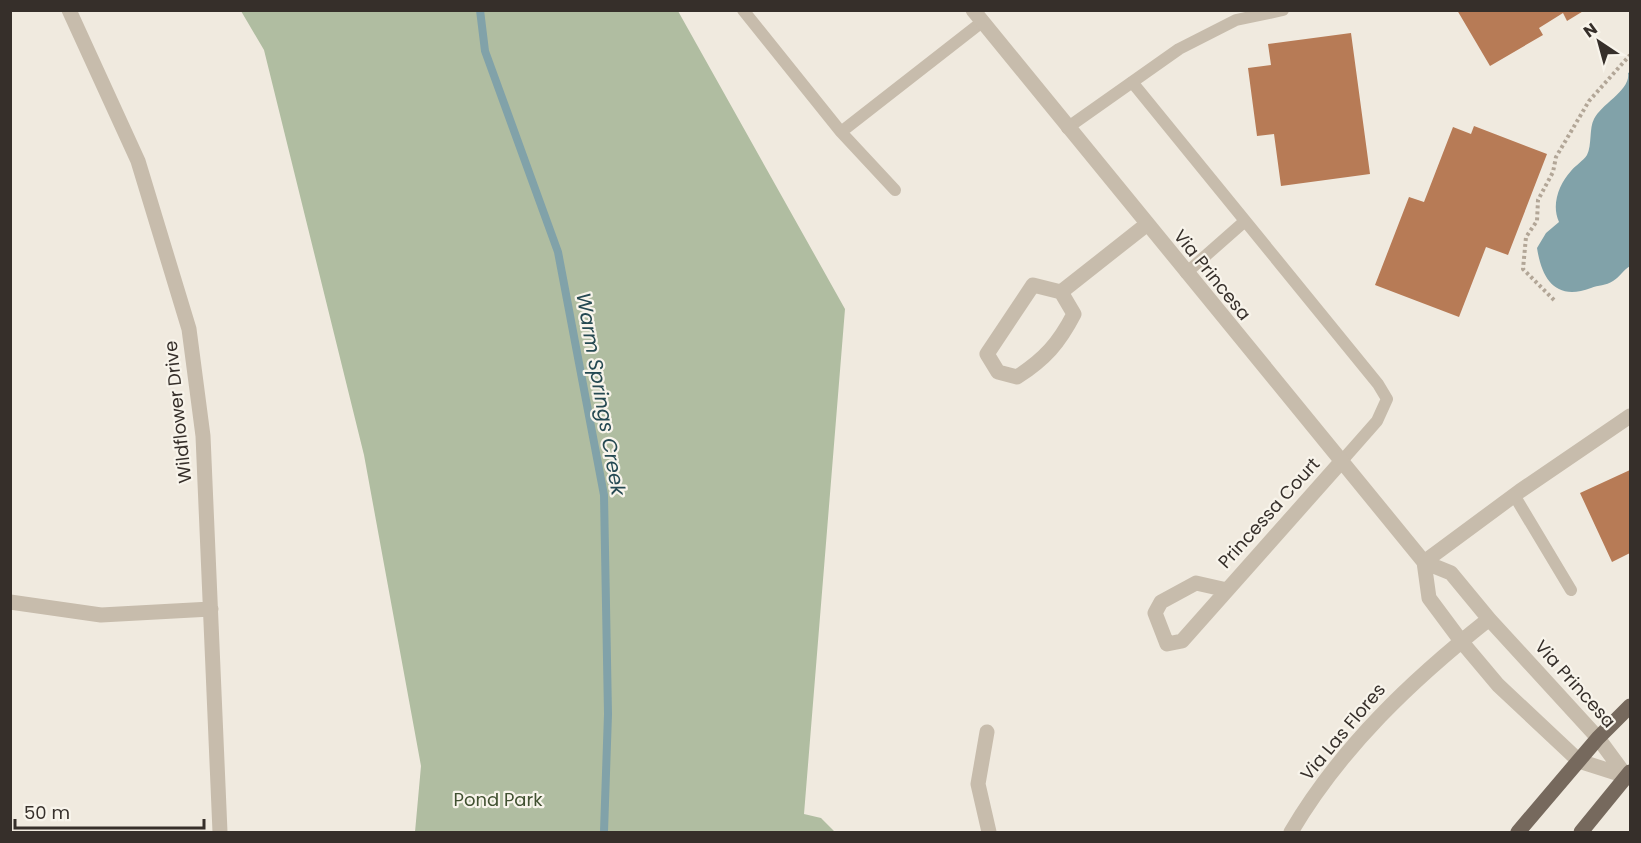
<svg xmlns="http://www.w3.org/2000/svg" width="1641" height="843" font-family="Poppins,sans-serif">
	<rect width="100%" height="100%" fill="#f0eadf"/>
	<path fill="#b0bda1" d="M241,11H678L845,309L804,814L821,818L835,832H415L421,766L364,455L264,50Z"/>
	<path fill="#81a2a9" d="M1630,72V266C1623,270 1620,277 1613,281C1606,286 1598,285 1591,288C1556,301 1542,280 1537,248L1546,233L1559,222C1551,205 1559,184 1571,171C1576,165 1583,161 1587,155C1592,145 1589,128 1594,119C1601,104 1631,90 1628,73Z"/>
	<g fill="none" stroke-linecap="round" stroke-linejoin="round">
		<path stroke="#81a2a9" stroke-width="8" d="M480,10L485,51L558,252L604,495L608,714L604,832"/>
	</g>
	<path fill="#b77b56" d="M1457,10H1585L1567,21L1563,13L1539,28L1543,35L1490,66Z
		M1351,33L1370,174L1281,186L1274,134L1257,136L1248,68L1271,65L1268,44Z
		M1474,126L1547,154L1508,255L1486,247L1459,317L1375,285L1409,197L1424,202L1453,127L1471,134Z
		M1630,470V553L1612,562L1580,493Z"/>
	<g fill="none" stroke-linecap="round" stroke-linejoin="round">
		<path stroke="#b2a697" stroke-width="4" stroke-dasharray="3 3" stroke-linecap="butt" d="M1554,300L1523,269L1526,237L1537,221L1538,200L1553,172L1556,157L1589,101L1630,55"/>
		<path stroke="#c7bcac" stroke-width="12" d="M743,10L841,132L895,190
			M1132,82L1378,384L1387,399L1377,421L1340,463
			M1067,128L1179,49L1236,20L1283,10
			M841,132L982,22
			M1186,273L1245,221
			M1514,495L1571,590"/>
		<path stroke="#c7bcac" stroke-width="15" d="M69,10L138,161L189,329L203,436L220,832
			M973,10L1424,562L1451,573L1489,619L1598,738L1626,776
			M1061,292L1074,314C1059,343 1045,359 1017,377L998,372L987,354L1033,285L1061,292L1146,225
			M1424,562L1429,598L1461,641L1498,685L1579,761L1626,776
			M1424,562L1520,491L1630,416
			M1227,590L1196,583L1161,602L1155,613L1167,644L1182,641L1340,463
			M10,602L101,615L211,609
			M987,732L978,784L989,832
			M1291,832C1341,747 1412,680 1489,619"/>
		<path stroke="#76695d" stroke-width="15" d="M1518,832L1598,738L1630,706
			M1581,832L1630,772"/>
	</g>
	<g text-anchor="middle" stroke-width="4.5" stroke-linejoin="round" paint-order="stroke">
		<g font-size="18" fill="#362f2a" stroke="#f8f4eb">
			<text transform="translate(1212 275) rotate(51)" y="6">Via Princesa</text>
			<text transform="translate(178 412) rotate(-96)" y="6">Wildflower Drive</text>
			<text transform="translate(1269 513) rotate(-48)" y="6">Princessa Court</text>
			<text transform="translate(1575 684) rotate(48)" y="6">Via Princesa</text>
			<text transform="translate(1343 732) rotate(-50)" y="6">Via Las Flores</text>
		</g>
		<g font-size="18" fill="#415131" stroke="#f8f4eb">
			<text x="498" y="806">Pond Park</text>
		</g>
		<g font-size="20" font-style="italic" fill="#254952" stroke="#f8f4eb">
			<text transform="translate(601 394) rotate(80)" y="7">Warm Springs Creek</text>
		</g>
	</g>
	<rect width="1641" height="843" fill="none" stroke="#362f2a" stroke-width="24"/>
	<g transform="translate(1599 42) rotate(324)" stroke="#f8f4eb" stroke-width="4.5" paint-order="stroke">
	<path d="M0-4.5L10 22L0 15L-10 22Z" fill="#362f2a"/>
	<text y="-9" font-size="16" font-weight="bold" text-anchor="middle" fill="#362f2a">N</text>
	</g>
	<path d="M15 819v9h189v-9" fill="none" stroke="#362f2a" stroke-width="3"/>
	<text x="24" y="819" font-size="18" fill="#362f2a" stroke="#f8f4eb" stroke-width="4.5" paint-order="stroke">50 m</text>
</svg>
